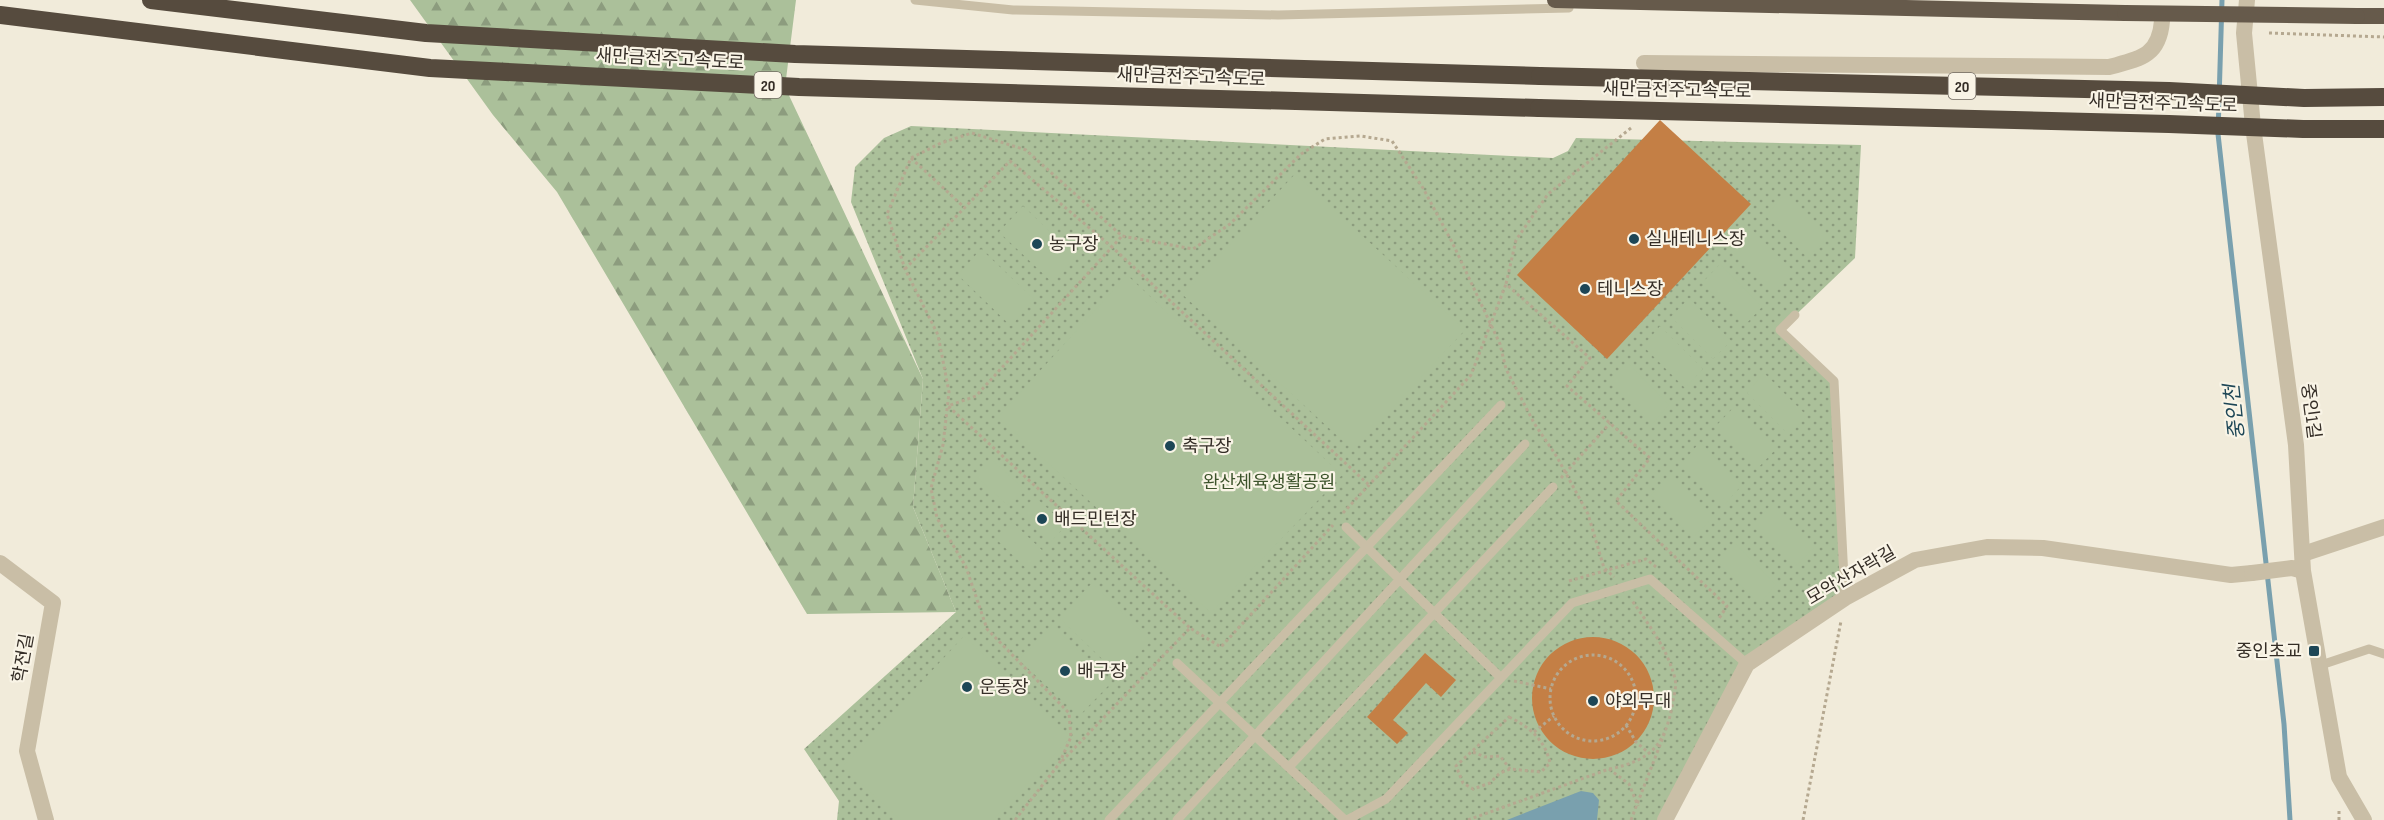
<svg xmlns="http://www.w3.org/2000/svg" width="2384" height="820" font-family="'Sofia Sans Condensed','Noto Sans KR',sans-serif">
	<defs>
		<pattern id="grass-dots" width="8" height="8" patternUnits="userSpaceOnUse" patternTransform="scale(1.5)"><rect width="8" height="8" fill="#abc09a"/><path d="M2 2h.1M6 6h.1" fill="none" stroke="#8c9c7e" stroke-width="1.8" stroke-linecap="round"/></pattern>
		<pattern id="forest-firs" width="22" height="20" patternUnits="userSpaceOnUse" patternTransform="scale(1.5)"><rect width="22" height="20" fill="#abc09a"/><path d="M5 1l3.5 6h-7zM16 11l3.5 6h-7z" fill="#8c9c7e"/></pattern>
	</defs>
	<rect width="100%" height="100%" fill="#f1ebda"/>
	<path fill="url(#grass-dots)" d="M911,126L1553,158L1568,151L1576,138L1861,145L1855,258L1780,330L1834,381L1845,598L1747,664L1665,820H837L839,801L804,749L956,612L913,507L923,379L851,202L855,167L884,138Z"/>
	<path fill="url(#forest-firs)" d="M410,0H796L785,87L923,379L913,507L956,612L807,614L557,192L493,115Z"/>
	<path fill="#abc09a" d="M1295,174L1465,330L1353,450L1183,295Z
		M1783,196L1826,239L1808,258L1766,216Z
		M1023,206L1076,256L1052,282L999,232Z
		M1752,230L1794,272L1776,291L1734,249Z
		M981,249L1034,299L1011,326L958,275Z
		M1720,264L1762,307L1745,325L1702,283Z
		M1127,275L1342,475L1211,613L998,417Z
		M1689,298L1731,341L1713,359L1671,317Z
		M1660,326L1703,369L1685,388L1643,346Z
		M1627,362L1669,405L1652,424L1609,382Z
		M1764,373L1807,416L1789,435L1747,393Z
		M1733,408L1775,450L1757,469L1715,427Z
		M1700,442L1742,485L1725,504L1683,462Z
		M992,460L1023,488L1007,505L976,476Z
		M1668,476L1711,519L1693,538L1651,495Z
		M1035,497L1066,525L1050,543L1019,513Z
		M1771,505L1814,548L1795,566L1753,524Z
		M1012,522L1043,551L1026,568L996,539Z
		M1734,542L1776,585L1759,604L1717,561Z
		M1092,583L1151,641L1118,674L1059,618Z
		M1052,625L1111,683L1079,716L1019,660Z
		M964,636L1071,737L993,820H901L843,767Z"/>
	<path fill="#79a0ae" d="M1581,791L1593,793L1599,800L1597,820H1507Z"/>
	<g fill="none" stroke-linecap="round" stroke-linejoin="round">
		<path stroke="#79a0ae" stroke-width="5" d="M2222,0L2218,134L2284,724L2290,820"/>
	</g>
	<path fill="#c47f45" d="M1660,120L1751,204L1607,359L1517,275Z
		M1532 698a61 61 0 1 1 122 0a61 61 0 1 1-122 0Z
		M1425,653L1456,680L1441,697L1426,683L1393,720L1408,733L1397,744L1367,717Z"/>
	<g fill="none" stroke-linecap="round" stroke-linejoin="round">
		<path stroke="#b5a890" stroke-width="3" stroke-dasharray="3 3" stroke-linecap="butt" d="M2269,33L2384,37
			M1631,128L1548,194L1516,240L1506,284L1590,358L1567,386L1650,458L1616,501L1727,606L1718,620
			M911,158L965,208
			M1121,237L1112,247L1369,485
			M905,269L1010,161L1112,247L976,396L948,406L1190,628
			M1561,478L1610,423
			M1343,513L1471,375L1506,284
			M1569,581L1646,559L1656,567
			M1550 698a43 43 0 1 1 86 0a43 43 0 1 1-86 0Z
			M1514,681L1551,689
			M1509,717C1530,727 1545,740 1550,763L1541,772L1510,769L1500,773L1490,783L1473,789L1463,783L1456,766Z
			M1626,725L1636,742L1650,754
			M1534,732L1554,716
			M1473,752L1485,757L1500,756L1510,769
			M1062,761L1190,628L1221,647L1333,525
			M1609,769C1649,761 1664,747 1672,707C1673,698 1677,687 1675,679C1668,649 1648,624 1631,599
			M1015,820L1059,764L1071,737L1069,713L987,629L966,567L937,518L931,488L943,445L949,392L938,335L905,269L887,214L911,158L941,143L972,133L1026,150L1122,236L1193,249L1230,224L1301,154L1325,139L1361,136L1392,141L1423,188L1453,244L1500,344L1506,369L1534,423L1557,457L1588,514L1604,568L1614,577
			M1468,820L1609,769L1629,784L1638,806
			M1631,820L1665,732
			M1803,820L1841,621
			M2339,820V810"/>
		<path stroke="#c9bea6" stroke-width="9" d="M915,0L1013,10L1278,15L1569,8
			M1795,315L1780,330L1834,381L1845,598
			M1346,527L1501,678
			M1177,663L1345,820
			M2321,665L2369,649L2384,654
			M1289,767L1553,487
			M1109,820L1501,405
			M1177,820L1525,444
			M1347,820L1386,799L1572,603L1650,579L1747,664"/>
		<path stroke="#c9bea6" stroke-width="16" d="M1644,63L2109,67C2139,59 2159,57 2162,21
			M2303,554L2384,527
			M0,563L53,603L27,751L46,820
			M1665,820L1747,664L1845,598L1915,560L1987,547L2043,548L2231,575L2252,573"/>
		<path stroke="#c9bea6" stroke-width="16" d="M2247,0L2244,33L2253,126L2296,445L2303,571L2339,777L2364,820
			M2252,573L2292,568L2303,571"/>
		<path stroke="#665a4b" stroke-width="16" d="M1555,0L2125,13
			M2357,16H2384"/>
		<path stroke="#564b3e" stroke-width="18" d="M151,0L426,33L795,54L1540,76
			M0,15L430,68L799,87L1539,108"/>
		<path stroke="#665a4b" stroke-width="16" d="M2125,13L2357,16"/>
		<path stroke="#564b3e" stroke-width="18" d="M1540,76L2169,91L2304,98L2384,97
			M1539,108L2169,124L2303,129H2384"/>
	</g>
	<g fill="#1d4656" stroke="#f9f4e6" stroke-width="2">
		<circle cx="1634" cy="239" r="6"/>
		<circle cx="1037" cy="244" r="6"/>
		<circle cx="1585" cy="289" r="6"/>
		<circle cx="1170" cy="446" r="6"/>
		<circle cx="1042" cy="519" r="6"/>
		<rect x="2308" y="645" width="12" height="12" rx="3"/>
		<circle cx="1065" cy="671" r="6"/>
		<circle cx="967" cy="687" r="6"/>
		<circle cx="1593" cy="701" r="6"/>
	</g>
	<g text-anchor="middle" stroke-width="4.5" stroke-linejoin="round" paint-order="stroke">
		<g fill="#f9f4e6" stroke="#706960" stroke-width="1.5">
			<rect x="754.5" y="72" width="27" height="26" rx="4.5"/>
			<rect x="1948.5" y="73" width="27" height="26" rx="4.5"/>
		</g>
		<g font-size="16" font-weight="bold" fill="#352e27">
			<text x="768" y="91">20</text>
			<text x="1962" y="92">20</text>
		</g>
		<g font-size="18" fill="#352e27" stroke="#f9f4e6">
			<text transform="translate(670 59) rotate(3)" y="6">새만금전주고속도로</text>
			<text transform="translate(1191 77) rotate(2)" y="6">새만금전주고속도로</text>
			<text transform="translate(1677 90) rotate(1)" y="6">새만금전주고속도로</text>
			<text transform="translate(2163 103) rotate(2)" y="6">새만금전주고속도로</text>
			<text transform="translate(2311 411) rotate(83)" y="6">중인1길</text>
			<text transform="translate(1851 575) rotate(-30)" y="6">모악산자락길</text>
			<text transform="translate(23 658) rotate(-80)" y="6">학전길</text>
		</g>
		<g font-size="18" fill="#352e27" stroke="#f9f4e6" text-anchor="start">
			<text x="1646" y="245">실내테니스장</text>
			<text x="1049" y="250">농구장</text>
			<text x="1597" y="295">테니스장</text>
			<text x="1182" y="452">축구장</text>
			<text x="1054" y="525">배드민턴장</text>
			<text x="2302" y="657" text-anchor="end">중인초교</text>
			<text x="1077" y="677">배구장</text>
			<text x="979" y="693">운동장</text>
			<text x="1605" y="707">야외무대</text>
		</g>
		<g font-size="18" fill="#3c532b" stroke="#f9f4e6">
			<text x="1269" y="488">완산체육생활공원</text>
		</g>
		<g font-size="20" font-style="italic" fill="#1d4656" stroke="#f9f4e6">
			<text transform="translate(2234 412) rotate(-96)" y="7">중인천</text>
		</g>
	</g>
</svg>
